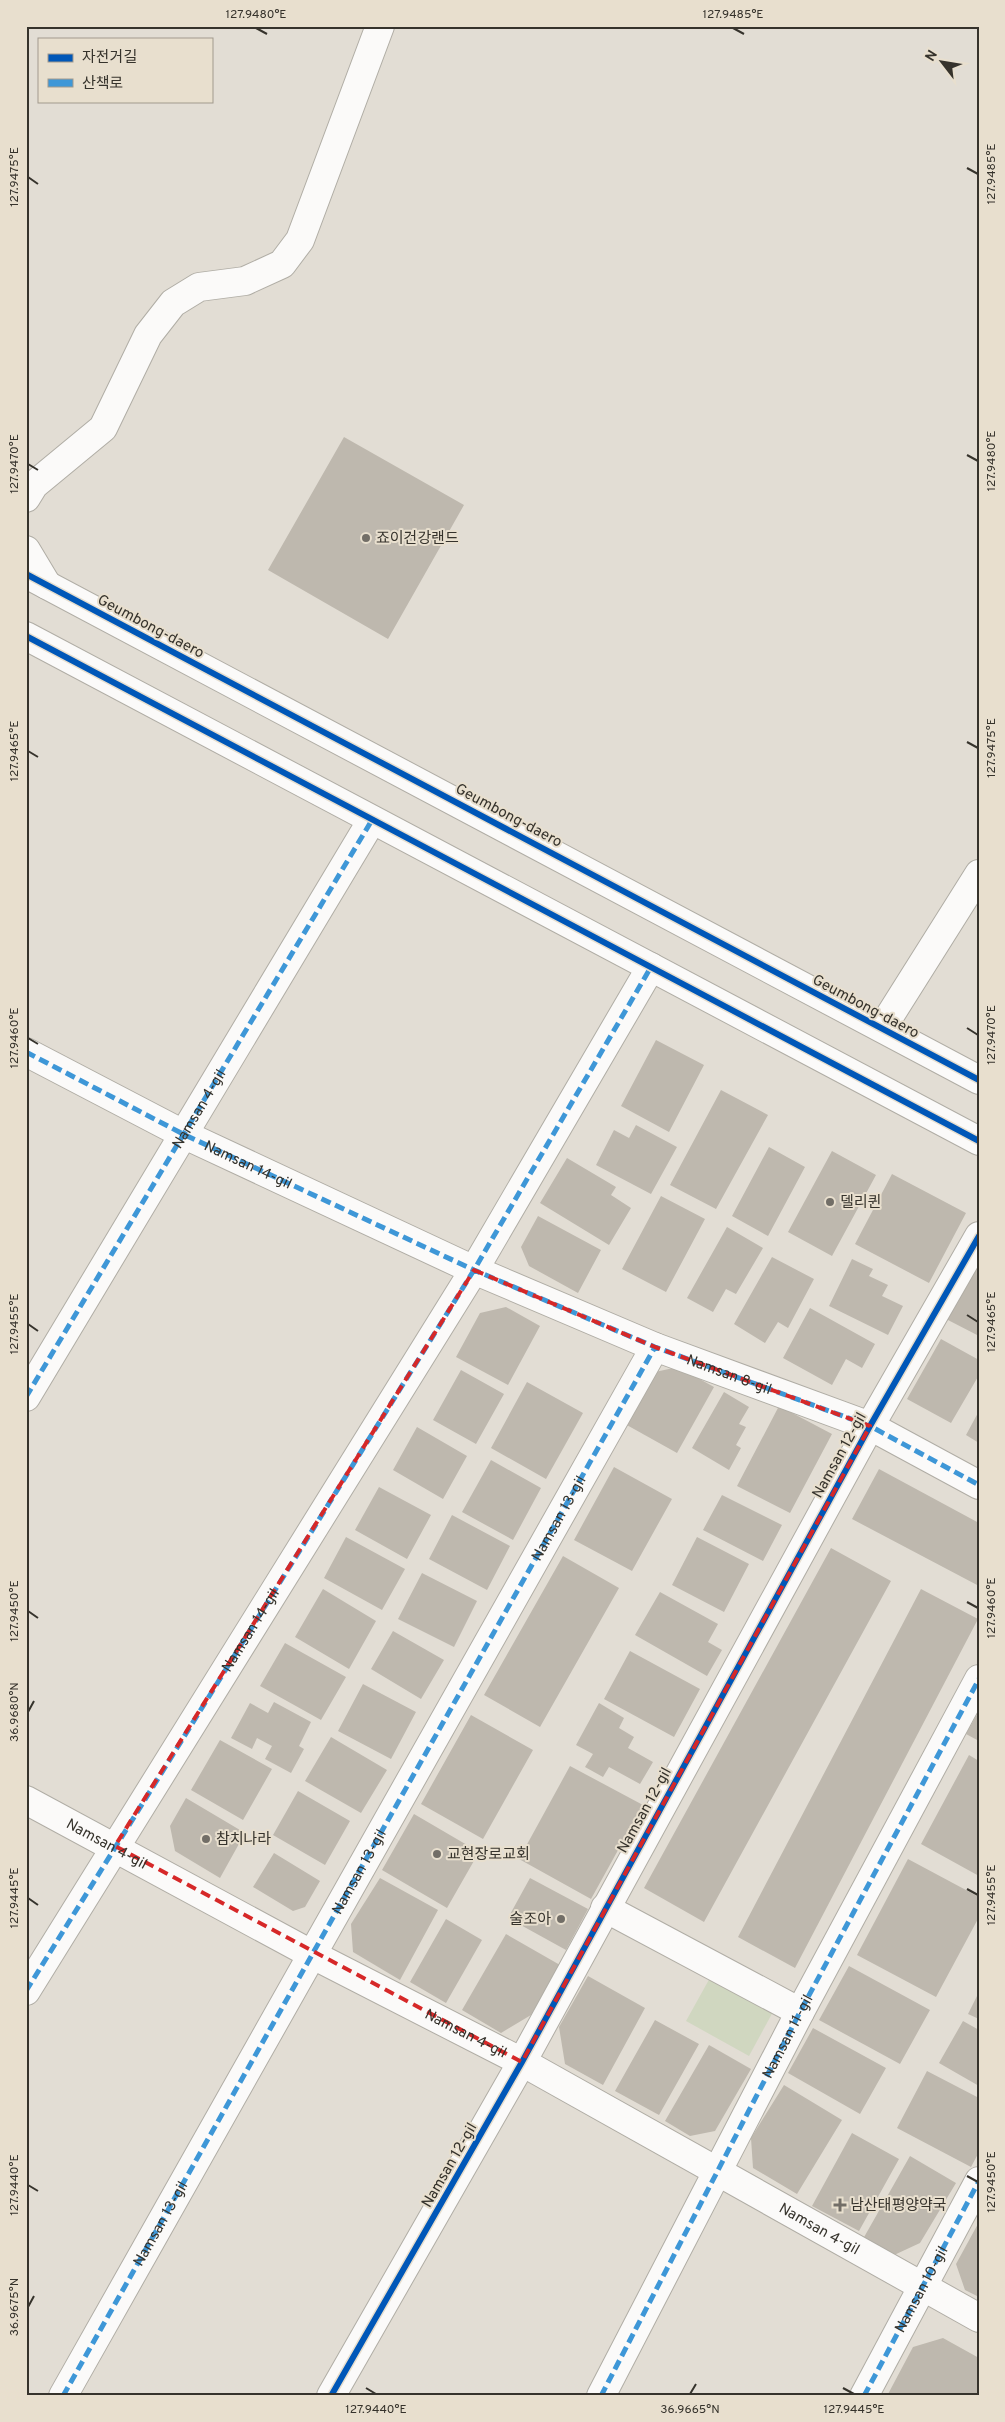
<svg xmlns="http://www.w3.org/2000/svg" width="1005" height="2422" font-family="Overpass,'Noto Sans KR',sans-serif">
	<rect width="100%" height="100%" fill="#e2ddd4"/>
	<path fill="#d0d7c0" d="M711,1976L774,2010L749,2056L686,2021Z"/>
	<path fill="#beb8ae" d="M344,437L464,505L388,639L268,570Z
		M656,1040L704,1065L669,1132L621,1106Z
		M721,1090L768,1115L716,1209L670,1185Z
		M636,1125L677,1147L651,1194L596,1165L614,1130L629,1138Z
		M769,1147L805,1167L768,1236L732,1216Z
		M832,1151L876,1175L832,1256L788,1232Z
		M567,1158L616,1187L611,1195L631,1208L609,1245L540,1203Z
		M892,1174L966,1213L929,1283L855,1244Z
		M661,1196L705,1219L666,1292L622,1269Z
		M538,1216L601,1250L578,1293L529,1266L521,1247Z
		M727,1227L763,1248L736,1294L726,1289L713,1312L687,1298Z
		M979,1256V1336L946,1319Z
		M772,1257L814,1279L788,1328L778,1322L765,1343L734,1324Z
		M852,1259L873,1269L869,1276L888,1285L882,1296L903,1306L888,1335L829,1306Z
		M506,1307L540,1326L508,1385L456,1357L480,1313Z
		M810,1308L875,1344L862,1368L846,1359L832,1385L783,1358Z
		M941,1339L979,1360V1375L951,1423L907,1399Z
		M678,1367L714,1387L677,1453L625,1424L655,1372Z
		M461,1370L504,1394L476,1444L433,1420Z
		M527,1382L583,1413L546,1479L491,1448Z
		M724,1392L749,1407L739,1424L746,1427L736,1445L741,1448L729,1470L692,1448Z
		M779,1406L832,1434L790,1513L737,1486Z
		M979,1411V1443L966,1435Z
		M417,1427L467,1456L443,1499L393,1470Z
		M491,1460L541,1488L513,1540L462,1512Z
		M614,1467L672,1499L632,1571L574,1540Z
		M879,1469L979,1523V1586L852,1519Z
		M379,1487L431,1515L407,1559L355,1530Z
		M722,1495L782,1525L763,1561L703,1530Z
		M452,1515L510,1546L487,1590L429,1559Z
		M346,1537L405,1569L382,1610L324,1578Z
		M697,1537L749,1564L724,1612L672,1585Z
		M831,1548L891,1581L704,1922L644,1888Z
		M563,1556L619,1588L540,1727L484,1695Z
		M422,1573L477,1601L454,1647L398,1619Z
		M323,1589L376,1621L349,1669L295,1637Z
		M921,1589L978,1619L795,1968L738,1937Z
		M660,1592L718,1624L708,1642L722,1650L707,1676L635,1635Z
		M393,1631L444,1660L421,1699L371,1669Z
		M285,1643L346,1677L321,1720L260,1686Z
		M630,1651L700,1689L674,1737L604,1699Z
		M363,1684L416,1712L391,1759L338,1731Z
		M274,1702L311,1722L299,1746L304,1749L291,1773L265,1759L272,1746L257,1738L252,1749L231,1738L250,1703L268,1713Z
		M599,1703L624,1718L619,1728L634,1737L628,1748L653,1762L640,1784L609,1767L603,1777L585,1767L593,1754L576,1745Z
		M979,1711V1741L966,1734Z
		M471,1715L533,1750L483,1839L421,1804Z
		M331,1737L387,1770L361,1813L305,1781Z
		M220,1740L272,1769L243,1820L191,1790Z
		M969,1755L979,1761V1876L921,1844Z
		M570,1766L643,1805L591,1899L519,1859Z
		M298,1791L350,1821L325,1865L273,1835Z
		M186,1798L245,1833L220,1878L175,1851L170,1826Z
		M414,1814L479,1852L447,1908L382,1870Z
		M274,1853L320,1881L305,1907L293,1911L253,1887Z
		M908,1859L979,1897V1917L936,1997L857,1955Z
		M380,1878L438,1910L400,1980L353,1952L351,1924Z
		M530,1878L588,1909L566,1950L508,1918Z
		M446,1919L482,1940L446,2003L410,1982Z
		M506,1934L560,1965L531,2015L501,2033L462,2010Z
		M849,1966L930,2010L900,2064L819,2020Z
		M588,1976L645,2008L603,2085L565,2064L559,2027Z
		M979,1992V2019L968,2014Z
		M655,2020L699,2044L659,2115L615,2091Z
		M963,2021L979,2030V2086L939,2063Z
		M813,2028L886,2068L860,2114L788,2073Z
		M709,2045L751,2069L715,2131L690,2136L665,2121Z
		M927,2071L979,2098V2152L971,2167L897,2128Z
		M784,2085L842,2120L797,2194L753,2168L751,2138Z
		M852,2133L899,2159L859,2231L812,2206Z
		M910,2156L956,2183L920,2243L892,2256L863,2239Z
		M979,2222V2297L965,2290L956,2264Z
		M943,2338L979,2358V2396H887L913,2347Z"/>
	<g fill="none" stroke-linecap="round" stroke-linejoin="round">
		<defs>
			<g id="minor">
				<path d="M26,498L34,485L103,428L148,335L173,303L199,287L245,281L282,264L300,240L380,26"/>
				<path d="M26,550L47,585"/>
				<path d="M26,574L979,1080"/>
				<path d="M26,636L979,1141"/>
				<path d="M882,1028L979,874"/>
				<path id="s1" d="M26,1052L185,1135L474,1270L655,1347L870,1426L979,1485"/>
				<path id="s2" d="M26,1397L372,820"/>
				<path id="s3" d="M26,1800L313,1955L522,2062L979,2318"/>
				<path d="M605,1908L800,2012"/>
				<path id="s4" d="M26,1991L474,1270L651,967"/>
				<path id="s5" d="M63,2396L655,1347"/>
				<path d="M331,2396L522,2062L870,1426L979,1236"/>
				<path id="s6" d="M601,2396L800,2012L979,1679"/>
				<path id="s7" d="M864,2396L979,2181"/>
			</g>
		</defs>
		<use href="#minor" stroke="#b0ada5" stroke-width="30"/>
		<use href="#minor" stroke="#fbfaf9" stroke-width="28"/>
		<path stroke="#3e97d7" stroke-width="5" stroke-dasharray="10 5" stroke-linecap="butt" d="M26,1052L185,1135L474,1270L655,1347L870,1426L979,1485
			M26,1397L372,820
			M26,1991L474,1270L651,967
			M63,2396L655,1347
			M601,2396L800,2012L979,1679
			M864,2396L979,2181"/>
		<defs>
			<path id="cycleway" d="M26,574L979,1080
				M26,636L979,1141
				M331,2396L522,2062L870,1426L979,1236"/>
		</defs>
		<use href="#cycleway" stroke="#e8dfce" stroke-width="9"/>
		<use href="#cycleway" stroke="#0057b8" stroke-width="6"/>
	</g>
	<path fill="none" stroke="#d62828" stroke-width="4" stroke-dasharray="10 6" stroke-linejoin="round" d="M474,1270L655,1347L870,1426L522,2062L115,1846Z"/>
	<path fill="none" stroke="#36332c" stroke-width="2" d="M256,28L267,34M733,28L744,34M967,168L978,174M28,177L38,184M967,455L978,461M28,464L38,470M967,742L978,748M28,751L38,757M967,1028L978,1035M28,1038L38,1044M967,1315L978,1322M28,1324L38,1331M967,1602L978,1608M28,1611L38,1618M28,1712L34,1701M967,1889L978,1895M28,1898L38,1905M967,2176L978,2182M28,2185L38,2191M28,2307L34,2296M366,2388L376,2394M843,2388L854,2394M690,2394L696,2384"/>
	<g fill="#726e67" stroke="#e8dfce" stroke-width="2">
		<circle cx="366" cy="538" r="5"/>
		<circle cx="830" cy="1202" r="5"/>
		<circle cx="206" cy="1839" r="5"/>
		<circle cx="437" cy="1854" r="5"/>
		<circle cx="561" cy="1919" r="5"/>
		<path d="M837.5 2197.5h5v5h5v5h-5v5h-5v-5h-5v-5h5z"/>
	</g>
	<g text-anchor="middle" stroke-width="4" stroke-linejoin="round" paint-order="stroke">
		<g font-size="15" fill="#36332c" stroke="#e8dfce" text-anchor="start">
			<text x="376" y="543">죠이건강랜드</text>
			<text x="840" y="1207">델리퀸</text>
			<text x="216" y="1844">참치나라</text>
			<text x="447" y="1859">교현장로교회</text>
			<text x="551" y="1924" text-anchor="end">술조아</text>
			<text x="850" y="2210">남산태평양약국</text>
		</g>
		<g font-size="15" fill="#36332c" stroke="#e8dfce">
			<text transform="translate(151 626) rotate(28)" y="5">Geumbong-daero</text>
			<text transform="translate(509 815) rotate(28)" y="5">Geumbong-daero</text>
			<text transform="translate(866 1006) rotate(28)" y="5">Geumbong-daero</text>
			<text dy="5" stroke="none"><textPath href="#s2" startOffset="336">Namsan 4-gil</textPath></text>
			<text dy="5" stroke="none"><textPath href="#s1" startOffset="249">Namsan 14-gil</textPath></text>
			<text dy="5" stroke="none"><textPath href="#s1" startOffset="774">Namsan 8-gil</textPath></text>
			<text transform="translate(839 1455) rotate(-61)" y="5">Namsan 12-gil</text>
			<text dy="5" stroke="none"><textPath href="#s5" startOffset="1008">Namsan 13-gil</textPath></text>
			<text dy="5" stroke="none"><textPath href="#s4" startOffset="425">Namsan 14-gil</textPath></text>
			<text transform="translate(644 1810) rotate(-61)" y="5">Namsan 12-gil</text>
			<text dy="5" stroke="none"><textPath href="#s3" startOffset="92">Namsan 4-gil</textPath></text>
			<text dy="5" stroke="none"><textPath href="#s5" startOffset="602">Namsan 13-gil</textPath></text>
			<text dy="5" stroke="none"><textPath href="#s3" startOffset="498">Namsan 4-gil</textPath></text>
			<text dy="5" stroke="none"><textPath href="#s6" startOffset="405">Namsan 11-gil</textPath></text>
			<text transform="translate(449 2165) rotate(-60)" y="5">Namsan 12-gil</text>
			<text dy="5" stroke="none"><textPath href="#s5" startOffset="198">Namsan 13-gil</textPath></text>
			<text dy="5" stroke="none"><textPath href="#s3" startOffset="902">Namsan 4-gil</textPath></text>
			<text dy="5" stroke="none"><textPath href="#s7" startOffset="121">Namsan 10-gil</textPath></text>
		</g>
	</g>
	<rect width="1005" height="2422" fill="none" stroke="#e8dfce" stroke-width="55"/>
	<rect x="38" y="38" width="175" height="65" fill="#e8dfce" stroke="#a19a8d"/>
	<rect x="48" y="54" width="25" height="8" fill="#0057b8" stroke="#a19a8d"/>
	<text x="82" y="62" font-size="15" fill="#36332c">자전거길</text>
	<rect x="48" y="79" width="25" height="8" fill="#3e97d7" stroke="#a19a8d"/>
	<text x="82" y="88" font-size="15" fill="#36332c">산책로</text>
	<g transform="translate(942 62) rotate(301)" stroke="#e8dfce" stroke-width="4" paint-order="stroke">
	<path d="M0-4L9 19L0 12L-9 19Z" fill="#36332c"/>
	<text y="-8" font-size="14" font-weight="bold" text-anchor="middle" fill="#36332c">N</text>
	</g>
	<rect x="28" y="28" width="950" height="2366" fill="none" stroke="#36332c" stroke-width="2"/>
	<g font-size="12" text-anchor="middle" fill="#36332c">
		<text x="256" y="18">127.9480°E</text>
		<text x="733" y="18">127.9485°E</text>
		<text transform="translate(991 174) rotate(-90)" y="4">127.9485°E</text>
		<text transform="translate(14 177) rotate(-90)" y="4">127.9475°E</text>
		<text transform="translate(991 461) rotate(-90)" y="4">127.9480°E</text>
		<text transform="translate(14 464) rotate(-90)" y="4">127.9470°E</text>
		<text transform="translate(991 748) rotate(-90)" y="4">127.9475°E</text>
		<text transform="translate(14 751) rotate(-90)" y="4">127.9465°E</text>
		<text transform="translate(991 1035) rotate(-90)" y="4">127.9470°E</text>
		<text transform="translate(14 1038) rotate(-90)" y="4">127.9460°E</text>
		<text transform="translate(991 1322) rotate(-90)" y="4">127.9465°E</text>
		<text transform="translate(14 1324) rotate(-90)" y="4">127.9455°E</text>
		<text transform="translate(991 1608) rotate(-90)" y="4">127.9460°E</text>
		<text transform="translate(14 1611) rotate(-90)" y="4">127.9450°E</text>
		<text transform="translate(14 1712) rotate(-90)" y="4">36.9680°N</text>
		<text transform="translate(991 1895) rotate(-90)" y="4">127.9455°E</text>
		<text transform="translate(14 1898) rotate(-90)" y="4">127.9445°E</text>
		<text transform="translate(991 2182) rotate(-90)" y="4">127.9450°E</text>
		<text transform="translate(14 2185) rotate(-90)" y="4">127.9440°E</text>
		<text transform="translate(14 2307) rotate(-90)" y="4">36.9675°N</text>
		<text x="376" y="2413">127.9440°E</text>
		<text x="690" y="2413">36.9665°N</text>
		<text x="854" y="2413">127.9445°E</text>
	</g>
</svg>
